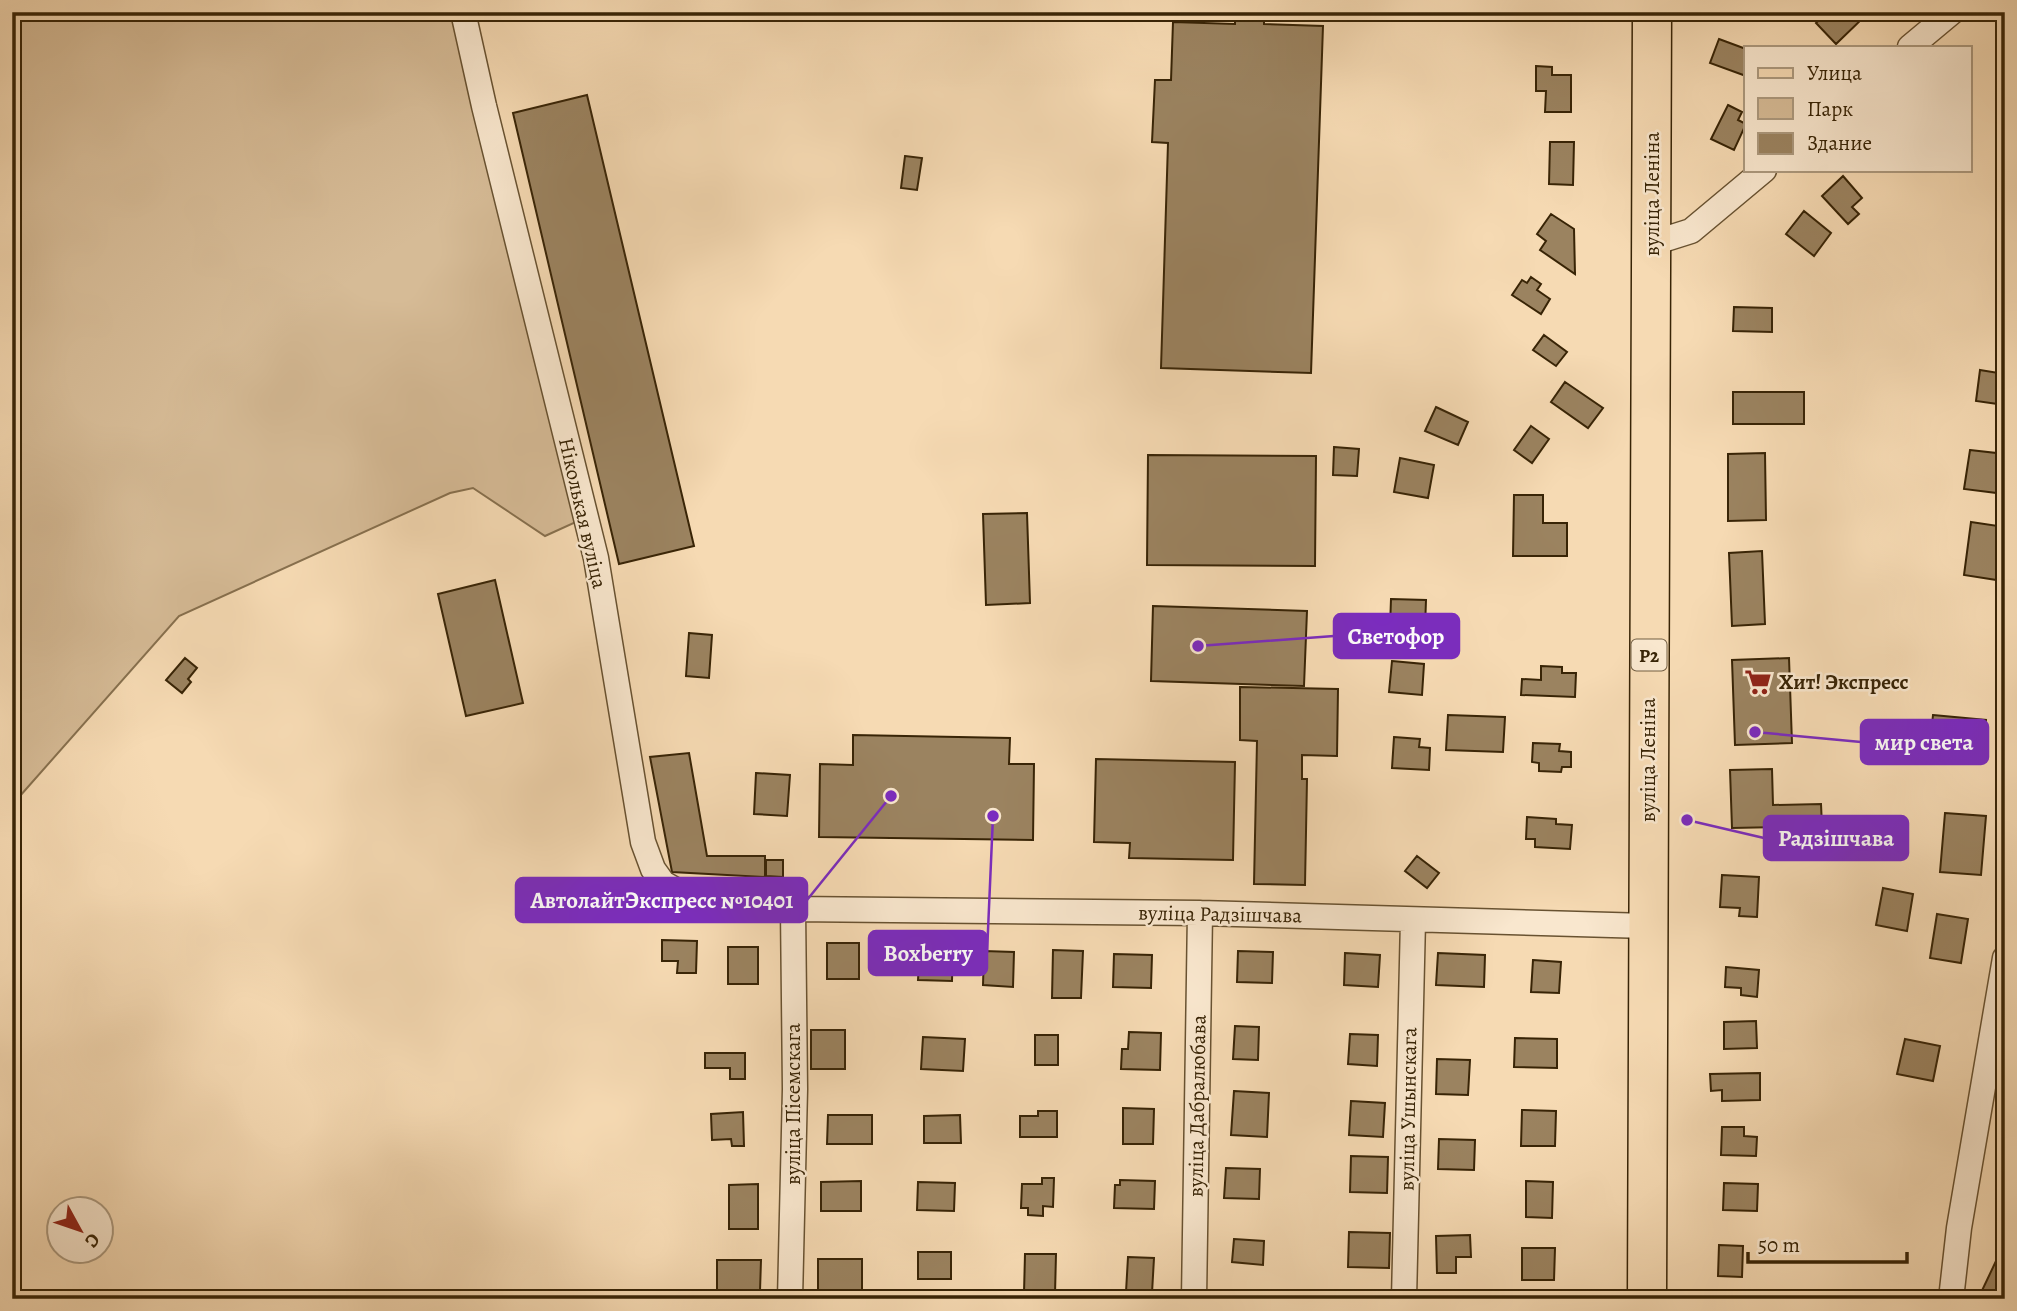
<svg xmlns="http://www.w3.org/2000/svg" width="2017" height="1311" font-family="Alegreya,serif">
	<rect width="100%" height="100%" fill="#f6dab3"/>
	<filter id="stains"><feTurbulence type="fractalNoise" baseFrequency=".00286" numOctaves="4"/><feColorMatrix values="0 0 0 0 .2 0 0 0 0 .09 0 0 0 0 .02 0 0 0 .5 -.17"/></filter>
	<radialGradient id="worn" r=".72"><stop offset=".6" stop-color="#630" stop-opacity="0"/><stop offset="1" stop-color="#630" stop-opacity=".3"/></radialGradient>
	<path fill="#d6bb96" stroke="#87704e" stroke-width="2" d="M12,12H452L576,522L545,536L473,488L450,493L179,616L12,805Z"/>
	<path fill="#9b8360" stroke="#382406" stroke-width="2" d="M1235,12H1264V24L1323,26L1311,373L1161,368L1168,143L1152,142L1155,80H1171L1173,22L1235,24Z
		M1827,12H1858L1863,18L1836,44L1816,23Z
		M1719,39L1746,49V76L1710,63Z
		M1536,66L1552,67V75H1571V112H1545L1546,91H1536Z
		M587,95L694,546L619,564L513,113Z
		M1728,105L1742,112L1738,120L1746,124L1734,150L1711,139Z
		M1550,142H1574L1573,185L1549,184Z
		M905,156L922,158L917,190L901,188Z
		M1843,176L1862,198L1852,207L1859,214L1848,224L1822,196Z
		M1804,211L1831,233L1814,256L1786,234Z
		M1551,214L1574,229L1575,274L1540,250L1546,241L1537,234Z
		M1531,277L1541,284L1537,290L1550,299L1541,314L1512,295L1522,280L1527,283Z
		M1734,307L1772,308V332L1733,331Z
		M1544,335L1567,352L1556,366L1533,350Z
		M1980,370L2005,374V405L1976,401Z
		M1565,382L1603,408L1588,428L1551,402Z
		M1733,392H1804V424H1733Z
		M1436,407L1468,422L1458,445L1425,431Z
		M1531,426L1549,439L1532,463L1514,450Z
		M1334,447L1359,449L1357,476L1333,475Z
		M1970,450L2005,454V494L1964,489Z
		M1765,453L1766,520L1728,521V454Z
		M1148,455L1316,456L1315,566L1147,565Z
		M1400,458L1434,465L1428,498L1394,492Z
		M1514,495H1543V523H1567V556H1513Z
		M1027,513L1030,603L986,605L983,514Z
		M1971,522L2005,527L2003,581L1964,575Z
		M1762,551L1765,624L1732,626L1729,553Z
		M495,580L523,703L466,716L438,594Z
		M1391,599L1426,600L1425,628L1390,627Z
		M1153,606L1307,611L1304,686L1151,681Z
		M689,633L712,635L709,678L686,676Z
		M185,658L197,668L188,679L191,682L182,693L166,680Z
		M1789,658L1792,743L1735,745L1732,660Z
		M1392,661L1424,664L1422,695L1389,692Z
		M1541,666L1562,667V673H1576L1575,697L1521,695L1522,679L1541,680Z
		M1240,687L1338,689L1337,756L1302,755V779H1307L1305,885L1254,884L1257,741L1240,740Z
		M1448,715L1505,717L1503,752L1446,750Z
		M1933,715L1986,720L1983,754L1941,750L1942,736L1931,735Z
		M853,735L1010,738L1009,764H1034L1033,840L819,837L820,764L853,765Z
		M1394,737L1420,739L1419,747L1430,748L1429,770L1392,768Z
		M1533,743L1560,744L1559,751L1571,752V767H1562L1561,772L1539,771V763L1532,762Z
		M689,753L707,856H765V877L672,872L650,757Z
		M1096,759L1235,762L1233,860L1129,858L1130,843L1094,842Z
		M1772,769L1773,805L1821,804L1822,826L1732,828L1730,770Z
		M756,773L790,775L787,816L754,814Z
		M1945,813L1986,816L1981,875L1940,872Z
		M1527,817L1556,819V824L1572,825L1570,849L1535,847V839H1526Z
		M1417,856L1439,873L1427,888L1405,871Z
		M766,860H783V877L766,876Z
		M1722,875L1759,877L1757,917L1739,916L1740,908L1720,907Z
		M1883,888L1913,894L1907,931L1876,925Z
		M1937,914L1968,919L1961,963L1930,958Z
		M662,940L697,941L696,973H677L678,961H662Z
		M827,943H859V979H827Z
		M920,943L953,944L952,981L918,980Z
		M728,947H758V984H728Z
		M1053,950L1083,951L1081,998H1052Z
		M984,951L1014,952L1013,987L983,985Z
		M1238,951L1273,952L1272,983L1237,982Z
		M1345,953L1380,955L1378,987L1344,985Z
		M1438,953L1485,955L1484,987L1436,985Z
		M1114,954L1152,955L1151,988L1113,987Z
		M1533,960L1561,962L1559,993L1531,992Z
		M1726,967L1759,970L1757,997L1741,995V988L1725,987Z
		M1756,1021L1757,1048L1724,1049V1022Z
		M1235,1026L1259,1027L1258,1060L1233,1059Z
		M811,1030H845V1069H811Z
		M1129,1032L1161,1033L1160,1070L1121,1069L1122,1049H1128Z
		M1350,1034L1378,1035L1377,1066L1348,1064Z
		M1035,1035H1058V1065H1035Z
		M923,1037L965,1039L963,1071L921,1069Z
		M1515,1038L1557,1039V1068L1514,1067Z
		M1905,1039L1940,1046L1933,1081L1897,1074Z
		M705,1053H745V1079H730V1068H705Z
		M1437,1059L1470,1060L1468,1095L1436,1094Z
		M1760,1073V1100L1722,1101V1090L1711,1091L1710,1074Z
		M1234,1091L1269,1093L1267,1137L1231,1135Z
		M1351,1101L1385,1103L1383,1137L1349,1135Z
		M1123,1108L1154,1109L1153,1144H1123Z
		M1522,1110L1556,1111L1555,1146H1521Z
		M1038,1111H1057V1137H1020V1116H1038Z
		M743,1112L744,1146H732L731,1139L712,1140L711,1114Z
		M828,1115H872V1144H827Z
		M960,1115L961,1143H924V1116Z
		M1722,1127H1744V1136L1757,1137L1756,1156L1721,1155Z
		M1439,1139L1475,1140L1474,1170L1438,1169Z
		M1351,1156L1388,1157L1387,1193L1350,1192Z
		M1226,1168L1260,1169L1259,1199L1224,1198Z
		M1042,1178H1054L1053,1207L1043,1206V1216L1028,1215V1208H1021L1022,1184H1042Z
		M1120,1180L1155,1181L1154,1209L1114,1208L1115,1185H1120Z
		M861,1181V1211H821V1182Z
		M1526,1181L1553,1182L1552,1218L1526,1217Z
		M918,1182L955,1183L954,1211L917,1210Z
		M1724,1183L1758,1184L1757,1211L1723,1210Z
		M758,1184V1229H729V1185Z
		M1349,1232L1390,1233L1389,1268L1348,1267Z
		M1470,1235L1471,1257H1456V1273H1437L1436,1236Z
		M1234,1239L1264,1241L1263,1265L1232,1262Z
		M2005,1242V1299H1978Z
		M1719,1245L1743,1246L1742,1277L1718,1276Z
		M1522,1248H1555L1554,1280H1522Z
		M918,1252H951V1279H918Z
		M1025,1254H1056L1055,1294L1024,1293Z
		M1128,1257L1154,1258L1152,1293L1126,1292Z
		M818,1259H862V1290H818Z
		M717,1260H761L760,1291H717Z"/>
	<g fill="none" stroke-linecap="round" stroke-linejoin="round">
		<defs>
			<path id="street" d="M463,12L484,106L596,558L643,842L653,869L663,883L684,895L793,909L1200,913L1647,926
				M1910,47L1952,12
				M1653,243L1691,231L1764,170
				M790,1299L795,1089L793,909
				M1194,1299L1200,913
				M1404,1299L1413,920
				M1951,1299L1959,1228L2005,958"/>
			<path id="primary" d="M1647,1299C1647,870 1652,441 1652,12"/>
		</defs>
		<use href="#street" stroke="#685231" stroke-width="27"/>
		<use href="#primary" stroke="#382406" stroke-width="41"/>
		<use href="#street" stroke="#f9e7ce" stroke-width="24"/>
		<use href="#primary" stroke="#f6dab3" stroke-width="38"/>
	</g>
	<defs>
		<symbol id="supermarket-bare" viewBox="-9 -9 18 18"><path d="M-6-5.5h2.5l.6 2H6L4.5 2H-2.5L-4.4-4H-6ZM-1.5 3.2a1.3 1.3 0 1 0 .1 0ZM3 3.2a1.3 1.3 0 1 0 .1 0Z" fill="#8f2418" stroke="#f9e7ce" stroke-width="2.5" paint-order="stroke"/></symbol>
	</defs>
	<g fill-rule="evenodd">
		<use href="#supermarket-bare" x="1739" y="663" width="38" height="38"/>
	</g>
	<g text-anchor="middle" stroke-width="5" stroke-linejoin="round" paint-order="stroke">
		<rect fill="#f9e7ce" stroke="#725e42" stroke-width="2" x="1631.5" y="639.5" width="35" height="31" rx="5"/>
		<g font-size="19" font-weight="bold" fill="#382406">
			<text x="1649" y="662">Р2</text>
		</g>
		<g font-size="21" fill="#382406" stroke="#f9e7ce">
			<text transform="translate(1652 194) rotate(-90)" y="7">вуліца Леніна</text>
			<text transform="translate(583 513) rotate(77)" y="7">Ніколькая вуліца</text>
			<text transform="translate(1648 760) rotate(-90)" y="7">вуліца Леніна</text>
			<text transform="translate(1220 914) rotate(1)" y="7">вуліца Радзішчава</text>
			<text transform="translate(793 1104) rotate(-90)" y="7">вуліца Пісемскага</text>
			<text transform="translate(1197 1106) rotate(-89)" y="7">вуліца Дабралюбава</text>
			<text transform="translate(1408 1109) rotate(-89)" y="7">вуліца Ушынскага</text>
		</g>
		<g font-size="21" font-weight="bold" fill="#382406" stroke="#f9e7ce" text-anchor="start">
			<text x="1779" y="689">Хит! Экспресс</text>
		</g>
	</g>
	<path fill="none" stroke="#7b2cbf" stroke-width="2.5" d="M1198 646L1334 636M1755 732L1861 742M1687 820L1764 838M891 796L807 900M993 816L987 953"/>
	<g fill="#7b2cbf" stroke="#f9e7ce" stroke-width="2.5">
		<circle cx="1198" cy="646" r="7"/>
		<circle cx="1755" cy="732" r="7"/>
		<circle cx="1687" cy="820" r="7"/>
		<circle cx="891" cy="796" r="7"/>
		<circle cx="993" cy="816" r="7"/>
	</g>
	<g fill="#7b2cbf" stroke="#7b2cbf" stroke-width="2.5">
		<rect x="1334" y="614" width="125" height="44" rx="7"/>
		<rect x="1861" y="720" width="127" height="44" rx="7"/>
		<rect x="1764" y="816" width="144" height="44" rx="7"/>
		<rect x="516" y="878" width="291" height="44" rx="7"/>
		<rect x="869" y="931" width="118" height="44" rx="7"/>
	</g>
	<g font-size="23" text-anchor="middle" font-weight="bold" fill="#fff">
		<text x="1396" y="644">Светофор</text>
		<text x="1924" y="750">мир света</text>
		<text x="1836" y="846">Радзішчава</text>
		<text x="662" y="908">АвтолайтЭкспресс №10401</text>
		<text x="928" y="961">Boxberry</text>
	</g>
	<rect width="2017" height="1311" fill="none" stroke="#f6dab3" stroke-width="42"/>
	<rect x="14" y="14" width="1989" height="1283" fill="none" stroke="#382406" stroke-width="3.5"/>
	<rect x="21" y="21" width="1975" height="1269" fill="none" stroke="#382406" stroke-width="2"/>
	<rect x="1744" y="46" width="228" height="126" fill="#f9e7ce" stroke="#ac997e" stroke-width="2"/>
	<rect x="1758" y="68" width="35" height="10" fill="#f6dab3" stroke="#ac997e" stroke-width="2"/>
	<text x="1807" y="80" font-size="21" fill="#382406">Улица</text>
	<rect x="1758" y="98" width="35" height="21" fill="#d6bb96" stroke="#ac997e" stroke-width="2"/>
	<text x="1807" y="116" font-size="21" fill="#382406">Парк</text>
	<rect x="1758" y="133" width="35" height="21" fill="#9b8360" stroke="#ac997e" stroke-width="2"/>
	<text x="1807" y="150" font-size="21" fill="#382406">Здание</text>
	<g transform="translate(80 1230) rotate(130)"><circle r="33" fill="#f9e7ce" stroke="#ac997e" stroke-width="2"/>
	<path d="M0-5L12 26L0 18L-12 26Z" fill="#8f2418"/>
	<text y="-10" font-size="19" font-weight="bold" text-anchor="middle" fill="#382406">С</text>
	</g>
	<path d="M1748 1252v10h159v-10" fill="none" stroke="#382406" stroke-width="3.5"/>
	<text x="1758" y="1252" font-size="21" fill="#382406" stroke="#f9e7ce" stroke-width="5" paint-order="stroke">50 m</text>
	<rect width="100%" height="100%" filter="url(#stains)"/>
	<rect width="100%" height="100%" fill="url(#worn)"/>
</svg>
